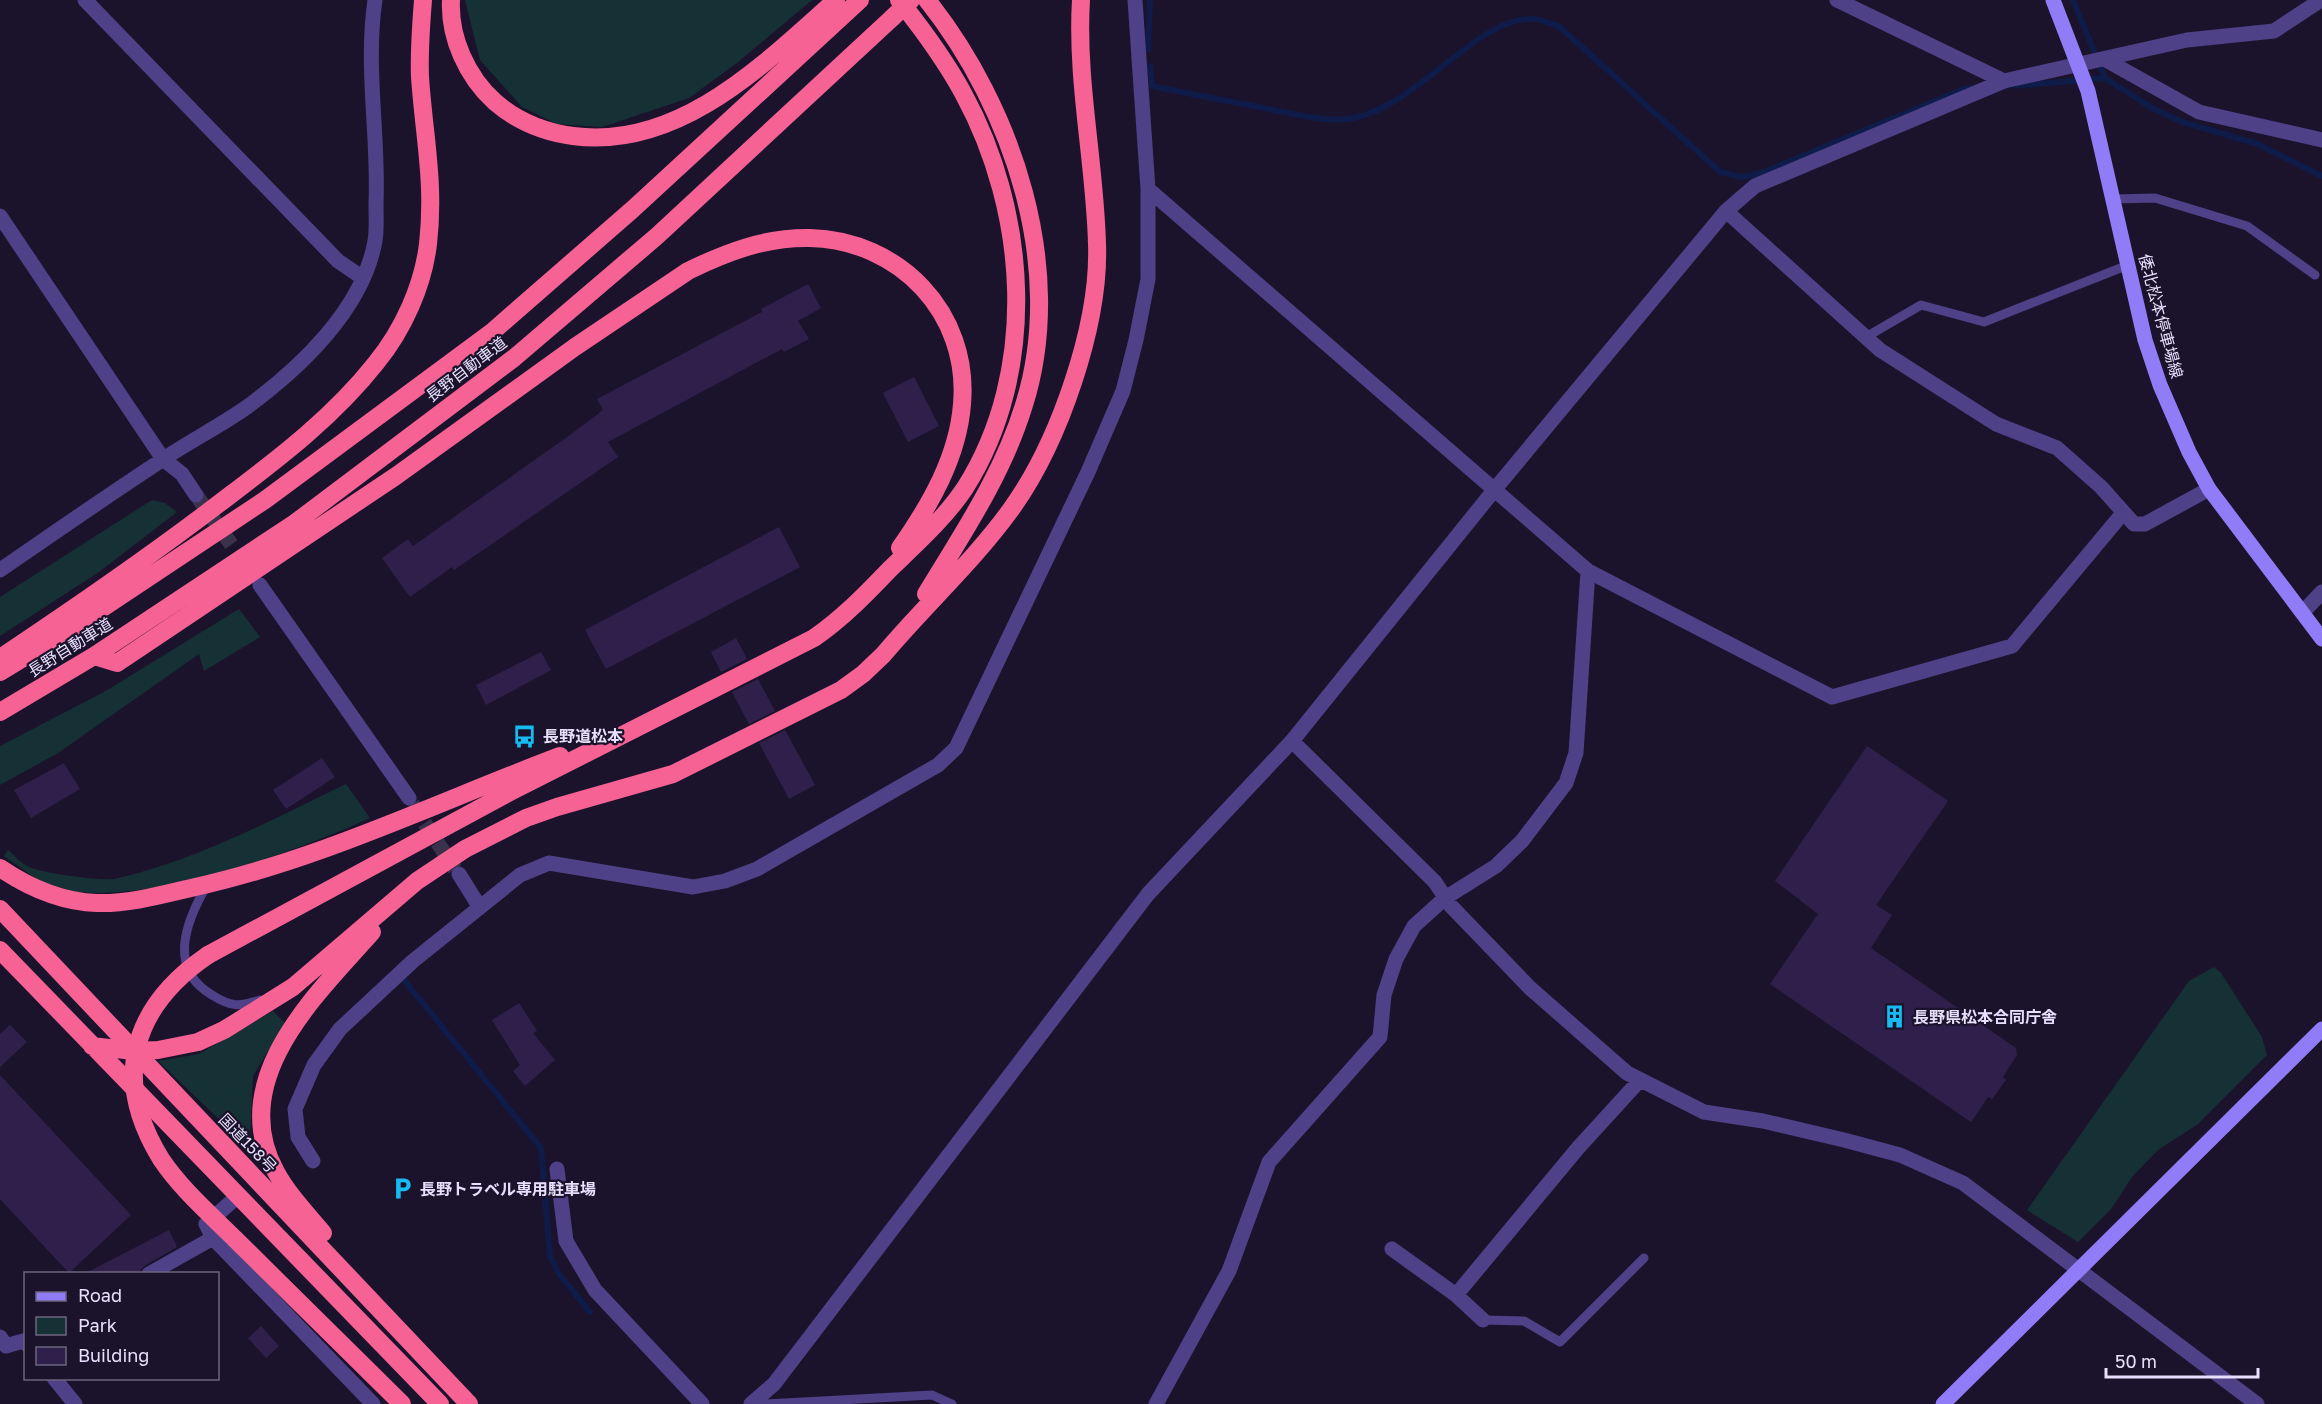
<svg xmlns="http://www.w3.org/2000/svg" width="2322" height="1404" font-family="'Golos Text','Noto Sans JP',sans-serif">
	<rect width="100%" height="100%" fill="#1b132b"/>
	<path fill="#163135" d="M465,0H812L737,63L689,98L602,127L557,124L522,107L480,60Z
		M152,500L165,503L177,512L99,572L0,636V597Z
		M239,609L260,637L204,671L199,654L58,753L0,785V746L104,692Z
		M346,784L370,818C295,852 145,906 63,890C42,885 22,868 4,856L8,850C14,855 21,864 29,867C41,873 101,881 114,879C194,862 273,819 346,784Z
		M2214,967L2221,973L2262,1037L2267,1055L2198,1124L2158,1150L2132,1177L2111,1209L2078,1242L2027,1210L2189,981Z
		M273,1011L285,1023L253,1076L250,1140L246,1145L158,1061L199,1054Z"/>
	<g fill="none" stroke-linecap="round" stroke-linejoin="round">
		<path stroke="#0f1b48" stroke-width="6" d="M2073,0L2105,78L2152,108L2182,122L2255,143L2322,176
			M1148,49L1150,0
			M1150,66L1152,86C1190,94 1229,101 1268,109C1295,114 1326,123 1354,118C1419,105 1479,15 1534,19C1542,19 1552,24 1560,27L1720,172L1741,177L1762,173L1964,89L1974,88
			M2014,86L2105,78
			M404,980L541,1148L550,1256L560,1275L590,1312"/>
	</g>
	<path fill="#2f204b" d="M808,284L821,308L798,321L809,339L784,352L782,349L608,442L618,457L454,570L452,567L410,597L382,558L408,539L413,546L570,435L603,410L597,399L762,312L761,309Z
		M914,377L939,426L908,442L883,393Z
		M779,527L800,567L606,669L585,630Z
		M736,638L747,659L721,672L711,652Z
		M541,652L551,670L486,705L476,685Z
		M758,679L775,711L749,724L732,692Z
		M785,730L815,785L789,799L759,743Z
		M1867,746L1948,801L1876,905L1892,915L1871,948L2016,1048L2017,1055L2003,1077L2006,1080L1992,1099L1988,1097L1971,1122L1770,984L1818,914L1775,881Z
		M322,758L335,777L286,809L273,790Z
		M64,763L80,789L31,818L14,790Z
		M519,1003L537,1031L533,1033L555,1060L525,1086L513,1071L520,1065L492,1020Z
		M10,1025L27,1042L0,1067V1034Z
		M0,1075L131,1215L69,1273L0,1199Z
		M169,1230L177,1247L144,1266L140,1272L84,1274Z
		M261,1326L279,1346L266,1358L248,1338Z"/>
	<g fill="none" stroke-linecap="round" stroke-linejoin="round">
		<path stroke="#3a324a" stroke-width="15" stroke-dasharray="15 8" stroke-linecap="butt" d="M196,495L248,568
			M412,804L455,869"/>
		<path stroke="#4e4187" stroke-width="9" d="M2113,199L2155,198L2247,226L2315,275
			M1866,337L1921,305L1984,322L2128,265
			M207,885C186,921 167,969 212,995C231,1007 239,1007 260,1000
			M1483,1320L1524,1321L1560,1342L1644,1258
			M766,1404L932,1395L952,1404"/>
		<path stroke="#4e4187" stroke-width="15" d="M85,0L338,261L363,278
			M1837,0L2004,81
			M2106,60L2199,112L2322,140
			M1148,189L1588,571L1832,697L2012,646L2123,513
			M1726,211L1880,350L1996,424L2057,448L2101,487L2134,524H2145L2209,489
			M0,216L163,459L182,474L196,495
			M0,570C54,533 107,496 162,460C190,441 220,426 247,407C300,368 363,309 375,241C377,229 376,216 376,204C379,136 365,68 375,0
			M260,585L409,798
			M2303,612L2322,592
			M1292,741L1435,882L1450,905L1530,988L1627,1073L1704,1112L1763,1121L1844,1140L1900,1155L1963,1183L2257,1404
			M459,874L479,906
			M313,1161L298,1137L295,1109L314,1065L340,1029L413,961L520,875L549,863L693,887L725,881L757,869L938,765L956,748L1088,472L1123,391L1136,340L1148,279V189L1135,0
			M557,1169L566,1241L595,1290L702,1404
			M238,1196L206,1224L213,1238L373,1404
			M1392,1249L1456,1295L1483,1320
			M149,1274L213,1238
			M1456,1295L1578,1148L1640,1080
			M0,1337L6,1346L23,1341L26,1344
			M54,1378L75,1404
			M751,1404L774,1384L1148,894L1292,741L1495,489L1726,211L1755,186L2004,81L2187,40L2274,31L2321,0
			M1156,1404L1229,1271L1269,1162L1380,1037L1384,995L1396,959L1414,926L1445,898L1496,866L1522,841L1566,783L1576,753L1588,571"/>
		<path stroke="#917cf7" stroke-width="15" d="M2053,0L2088,91L2145,340L2160,385L2189,452L2209,489L2322,639
			M1943,1404L2322,1029"/>
		<path stroke="#f56293" stroke-width="18" d="M451,0C449,37 467,77 495,102C517,121 544,132 573,136C679,150 764,64 836,0
			M926,594C963,533 1003,474 1024,405C1067,269 1013,108 927,0
			M94,656L117,663L396,476L575,347L688,271C727,252 766,237 810,238C899,240 970,313 962,404C958,457 930,505 900,548
			M0,658C78,606 155,553 229,496C282,456 335,415 376,363C403,330 423,286 428,244C435,183 424,136 420,77C419,51 421,25 423,0
			M0,672L74,627L265,500L492,332L633,209L860,0
			M0,712L94,656L295,523L514,358L657,236L892,18
			M0,868C28,887 62,902 97,903C128,904 161,895 191,888C319,860 438,802 560,756
			M0,909L469,1404
			M0,950L440,1404
			M208,955L510,792L814,638C843,618 867,593 891,568C917,543 945,518 965,488C1039,371 1028,212 963,93C945,60 923,30 899,0
			M92,1046L133,1051L158,1050L198,1042L224,1030L293,987L417,881L465,849L526,818L557,807L673,774L841,690L863,674L883,655C925,605 974,561 1012,508C1059,442 1100,325 1097,244C1095,163 1076,81 1081,0
			M323,1233C306,1213 288,1194 276,1172C225,1080 316,995 372,932
			M235,1239L402,1404"/>
		<path stroke="#f56293" stroke-width="18" d="M892,18L911,0
			M208,955C132,1007 111,1078 161,1159C181,1189 210,1214 235,1239"/>
	</g>
	<defs>
		<symbol id="bus-bare" viewBox="-9 -9 18 18"><path d="M-5-6H5V4H4V6H2V4H-2V6H-4V4H-5ZM-3.5-4V0h7V-4ZM-3.5 1.2v1.5H-2V1.2ZM2 1.2v1.5H3.5V1.2Z" fill="#17bbf1" stroke="#1b132b" stroke-width="2.5" paint-order="stroke"/></symbol>
		<symbol id="building-bare" viewBox="-9 -9 18 18"><path d="M-4-6H4V6H1V3H-1V6H-4ZM-2.5-4.3h1.7v1.8h-1.7ZM.8-4.3h1.7v1.8H.8ZM-2.5-1h1.7V.8h-1.7ZM.8-1h1.7V.8H.8Z" fill="#17bbf1" stroke="#1b132b" stroke-width="2.5" paint-order="stroke"/></symbol>
		<symbol id="parking-bare" viewBox="-9 -9 18 18"><path d="M-3.5-5.5H1a3.5 3.5 0 0 1 0 7H-1V5.5H-3.5ZM-1-3.4V-.6H.8a1.4 1.4 0 0 0 0-2.8Z" fill="#17bbf1" stroke="#1b132b" stroke-width="2.5" paint-order="stroke"/></symbol>
	</defs>
	<g fill-rule="evenodd">
		<use href="#bus-bare" x="508" y="720" width="33" height="33"/>
		<use href="#building-bare" x="1878" y="1000" width="33" height="33"/>
		<use href="#parking-bare" x="386" y="1172" width="33" height="33"/>
	</g>
	<g text-anchor="middle" stroke-width="4.5" stroke-linejoin="round" paint-order="stroke">
		<g font-size="16" fill="#e7dffd" stroke="#1b132b">
			<text transform="translate(2161 316) rotate(75)" y="6">倭北松本停車場線</text>
			<text transform="translate(466 369) rotate(-37)" y="6">長野自動車道</text>
			<text transform="translate(70 647) rotate(-32)" y="6">長野自動車道</text>
			<text transform="translate(248 1143) rotate(46)" y="6">国道158号</text>
		</g>
		<g font-size="16" font-weight="bold" fill="#e7dffd" stroke="#1b132b" text-anchor="start">
			<text x="543" y="742">長野道松本</text>
			<text x="1913" y="1023">長野県松本合同庁舎</text>
			<text x="420" y="1195">長野トラベル専用駐車場</text>
		</g>
	</g>
	<rect x="24" y="1272" width="195" height="108" fill="#1b132b" stroke="#6d657f" stroke-width="1.5"/>
	<rect x="36" y="1292" width="30" height="9" fill="#917cf7" stroke="#6d657f" stroke-width="1.5"/>
	<text x="78" y="1302" font-size="18" fill="#e7dffd">Road</text>
	<rect x="36" y="1317" width="30" height="18" fill="#163135" stroke="#6d657f" stroke-width="1.5"/>
	<text x="78" y="1332" font-size="18" fill="#e7dffd">Park</text>
	<rect x="36" y="1347" width="30" height="18" fill="#2f204b" stroke="#6d657f" stroke-width="1.5"/>
	<text x="78" y="1362" font-size="18" fill="#e7dffd">Building</text>
	<path d="M2106 1368v9h152v-9" fill="none" stroke="#e7dffd" stroke-width="3"/>
	<text x="2115" y="1368" font-size="18" fill="#e7dffd" stroke="#1b132b" stroke-width="4.5" paint-order="stroke">50 m</text>
</svg>
